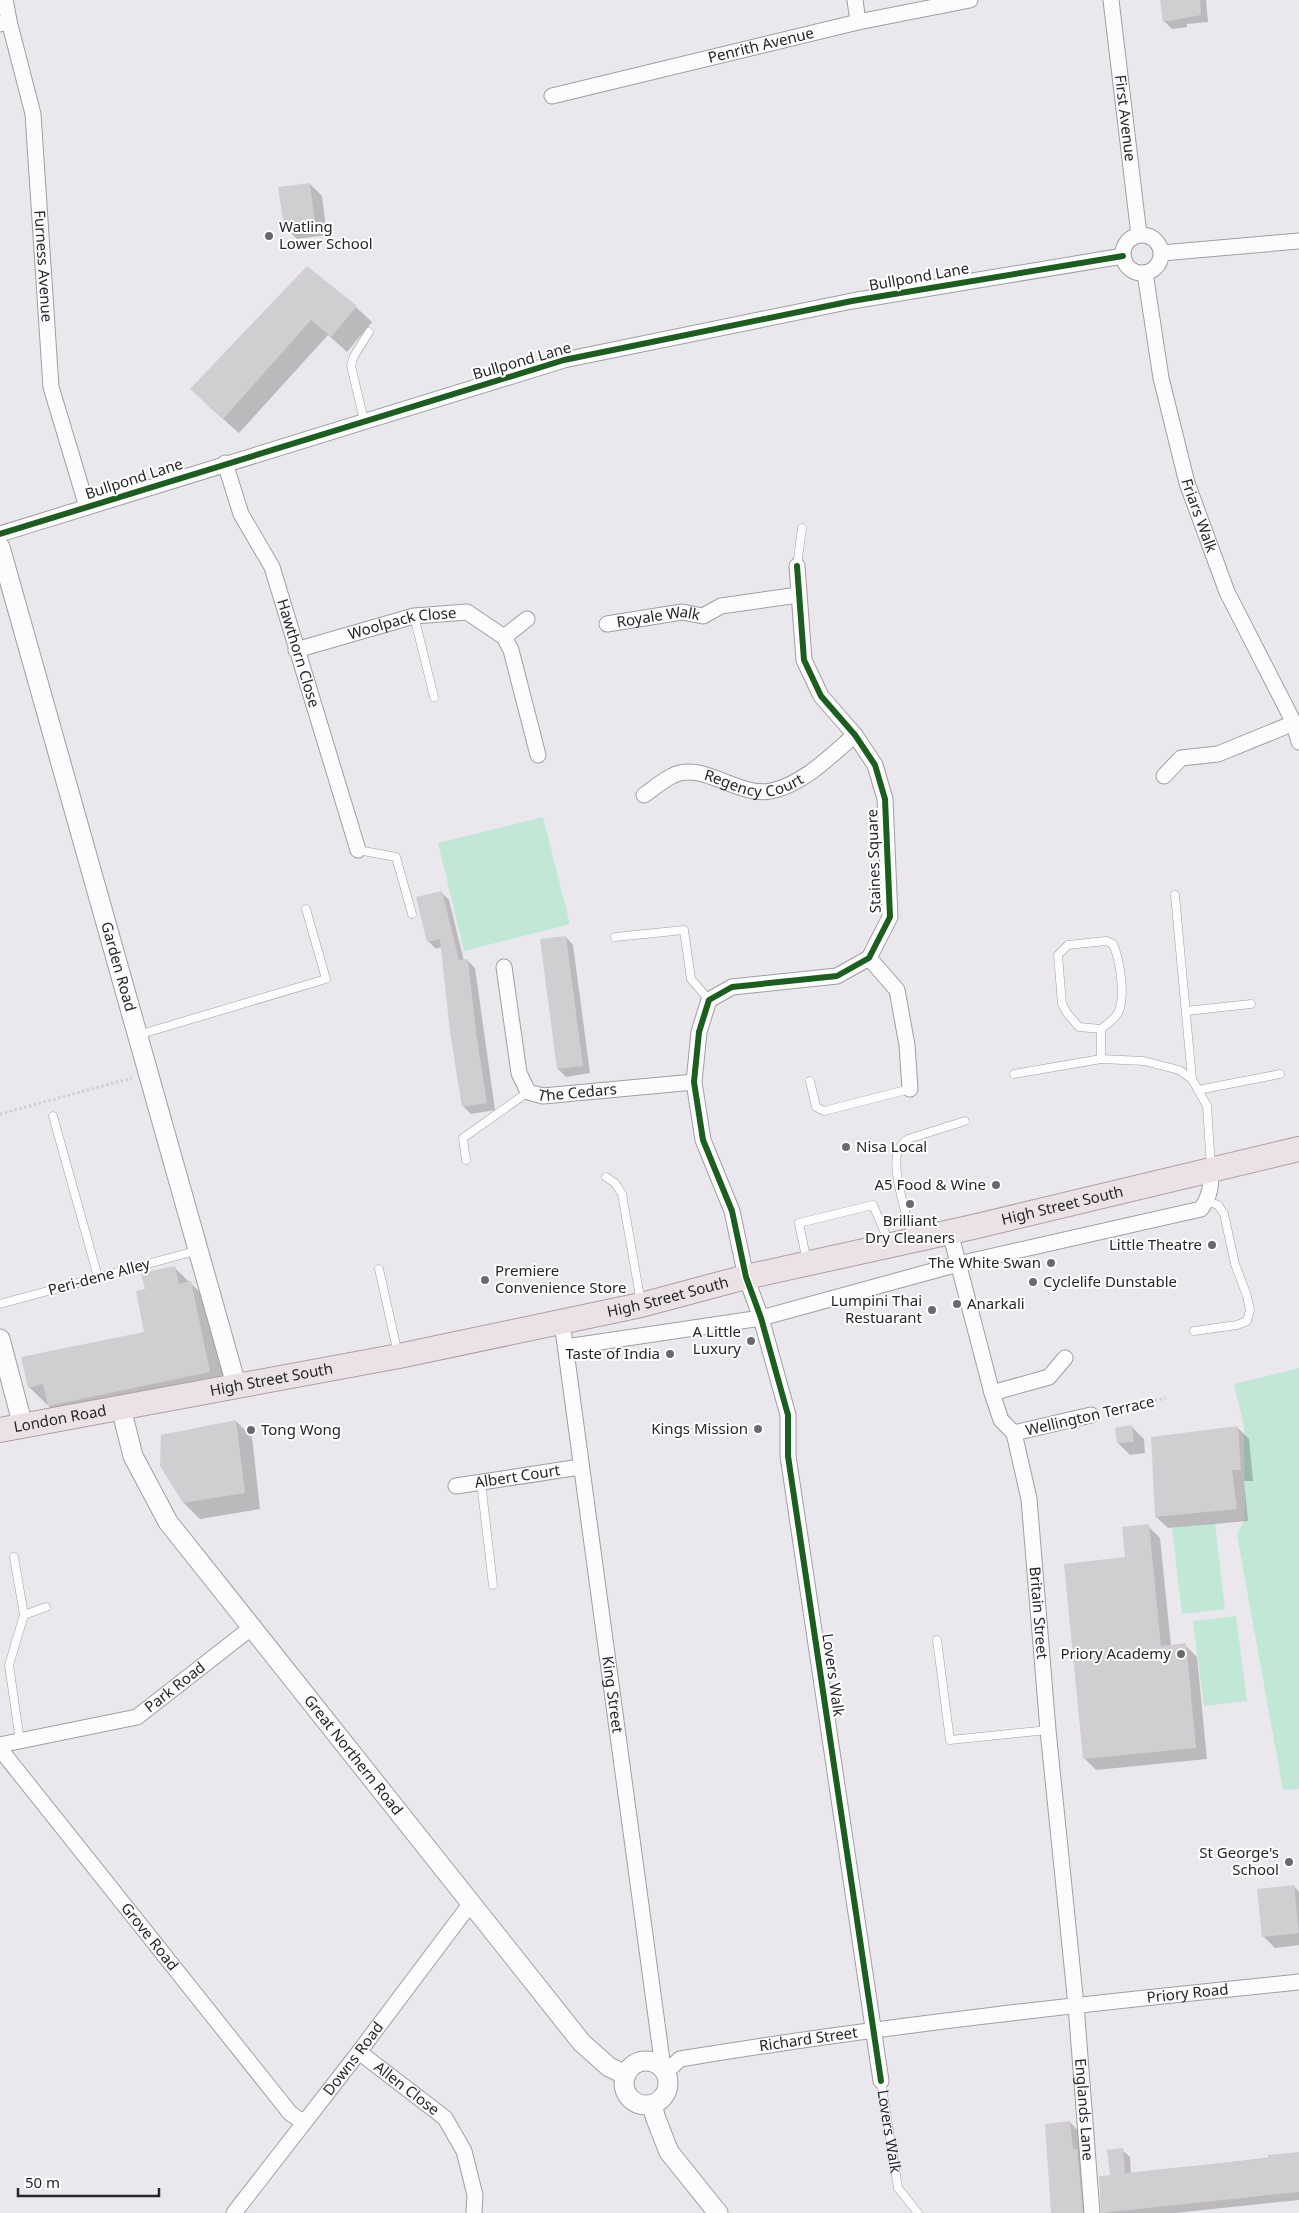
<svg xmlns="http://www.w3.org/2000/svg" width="1299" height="2213" font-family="'Noto Sans',sans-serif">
	<rect width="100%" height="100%" fill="#ebe8ed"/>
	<path fill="#c1e7d6" d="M543,817L570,924L464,951L438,843Z
		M1299,1368V1789L1283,1790L1237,1535L1245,1518L1244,1427L1234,1384Z
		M1215,1523L1225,1609L1182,1614L1172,1528Z
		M1236,1616L1247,1701L1204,1706L1193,1621Z"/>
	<path fill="#0003" d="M1161,0H1206L1208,22L1187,24V27L1172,29L1164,21Z
		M310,184L322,196L327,235L297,239L285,227Z
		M307,268L356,307L372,322L347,352L328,335L239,433L207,405Z
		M441,892L449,900L464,961H468L475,968L495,1110L471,1114L463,1106L442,947L436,949L428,941Z
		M566,937L573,945L590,1073L566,1077L558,1069Z
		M175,1268L214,1306L233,1395L72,1429L29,1387L146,1333V1290Z
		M236,1421L252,1437L260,1509L200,1519L184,1503Z
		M1132,1427L1144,1439L1145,1453L1130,1455L1118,1443Z
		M1237,1427L1249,1439L1253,1481H1244L1248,1521L1168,1528L1156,1517Z
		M1148,1526L1160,1538L1171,1646L1185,1645L1197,1657L1207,1759L1096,1770L1084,1758L1126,1558Z
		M1294,1886L1299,1892V1945L1275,1948L1263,1936Z
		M1070,2122L1082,2135L1093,2213H1052Z
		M1122,2150L1130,2157L1131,2174L1299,2154V2200L1175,2213H1104L1111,2176Z"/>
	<path fill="#d1ced2" d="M1160,0H1200L1201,15L1163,22Z
		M310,183L315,224L284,227L278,187Z
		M307,266L357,306L331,337L311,320L223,419L190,389Z
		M442,891L459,960L468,959L476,1033L487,1103L462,1107L450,1032L440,939L427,942L416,897Z
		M566,936L583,1066L557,1069L540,939Z
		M175,1266L179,1284L191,1281L210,1372L48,1406L43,1384L28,1388L21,1357L144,1332L136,1291L145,1289L141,1273Z
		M236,1420L245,1493L183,1503L160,1466L161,1435Z
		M1132,1425L1134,1442L1117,1443L1115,1428Z
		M1238,1426L1241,1470H1232L1237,1509L1155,1517L1151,1437Z
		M1149,1524L1161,1646L1186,1643L1196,1748L1083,1759L1064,1564L1125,1557L1122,1527Z
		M1294,1885L1299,1933L1262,1937L1257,1889Z
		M1070,2121L1073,2149H1077L1083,2213H1051L1045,2124Z
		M1123,2148L1125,2173L1268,2158V2155L1299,2152V2192L1101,2213L1099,2176L1110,2175L1107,2150Z"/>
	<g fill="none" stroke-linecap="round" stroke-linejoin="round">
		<defs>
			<g id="service">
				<path d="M364,420L351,366L354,356L369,332"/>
				<path d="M797,566L802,528"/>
				<path d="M414,616L434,697"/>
				<path d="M358,850L396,857L412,914"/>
				<path d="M1175,895L1192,1079"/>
				<path d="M615,937L684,930L691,979L709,1000"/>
				<path d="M1186,1011L1251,1004"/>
				<path d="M1101,1029L1079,1027L1067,1013L1062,1004L1058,955L1068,945L1077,944L1106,941L1113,944C1120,960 1126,997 1118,1013C1114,1020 1107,1024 1101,1029V1059"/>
				<path d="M138,1035L326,979L306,909"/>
				<path d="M1014,1074L1101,1059L1144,1061L1179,1070L1192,1079L1207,1106L1211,1167"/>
				<path d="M810,1081L816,1107L824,1111L910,1089"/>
				<path d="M1198,1090L1280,1074"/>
				<path d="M53,1116L98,1277"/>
				<path d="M466,1160L463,1138L528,1092"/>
				<path d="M606,1177L615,1183L622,1194L641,1303"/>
				<path d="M912,1237C907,1215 891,1171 898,1151C900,1146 904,1142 908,1139L965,1121"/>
				<path d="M807,1262L799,1223L873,1205L889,1242"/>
				<path d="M379,1269L398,1354"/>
				<path d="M0,1304L199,1250"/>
				<path d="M1194,1331L1237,1325L1247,1321L1250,1310L1247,1296L1235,1264L1224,1214L1218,1205L1207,1201"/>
				<path d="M481,1482L493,1585"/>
				<path d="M14,1557L24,1615"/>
				<path d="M937,1640L950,1740L1048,1730"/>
				<path d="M20,1741L9,1665L24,1615L46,1607"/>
				<path id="s1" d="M881,2081L898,2188L918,2213"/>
			</g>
			<g id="minor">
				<path d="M855,0L858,22"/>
				<path id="s2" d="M1111,0L1139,235"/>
				<path d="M6,4L9,21"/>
				<path id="s3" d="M0,24L9,21L33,114L51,387L87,507"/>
				<path id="s4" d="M552,96L858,22L970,0"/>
				<circle cx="1142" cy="254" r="19"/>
				<path d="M1162,253L1299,241"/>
				<path id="s5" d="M1145,273L1161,378L1187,483L1227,592L1294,723L1299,742"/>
				<path id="s6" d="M225,463L241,514L272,567L358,850"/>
				<path d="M0,534L564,360L852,301L1123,256"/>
				<path d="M797,566L804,660L821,696L855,735L875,765L885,799L890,917L869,958L837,976L732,987L709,1000L699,1032L694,1082L703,1140L732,1211L746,1277L761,1318L788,1415V1456L881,2081"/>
				<path id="s7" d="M607,624L682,612L703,616L721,606L798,595"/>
				<path d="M504,637L527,619"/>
				<path id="s8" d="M296,650L414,616L467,612L504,637L511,650L538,755"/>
				<path d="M1164,776L1181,758L1218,754L1294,723"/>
				<path id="s9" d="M644,795C653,789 662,781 672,776C702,760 739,798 771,791C804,784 830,756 855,735"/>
				<path d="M869,958L897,990L907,1045L910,1089"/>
				<path id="s10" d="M504,967L519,1073L528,1092L543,1096L694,1082"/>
				<path id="s11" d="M950,1232L992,1393L1001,1420L1014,1433L1029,1499L1048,1730L1076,2005L1092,2213"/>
				<path id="s12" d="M562,1322L663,2068"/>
				<path d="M566,1347L761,1318L958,1264L1201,1209C1210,1196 1211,1187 1211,1171"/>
				<path d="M992,1393L1049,1377L1065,1358"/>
				<path d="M1014,1433L1091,1415"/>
				<path id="s13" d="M456,1486L580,1467"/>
				<path id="s14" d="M0,1745L137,1717L251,1628"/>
				<path id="s15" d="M0,1749L290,2113L303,2122"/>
				<path id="s16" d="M359,2052L445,2118L464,2151L475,2195L474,2213"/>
				<path id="s17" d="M666,2072L680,2059C885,2025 1092,2003 1299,1982"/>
				<path id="s18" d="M234,2213L359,2052L471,1903"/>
			</g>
			<g id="tertiary">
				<path id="s19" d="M0,547L237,1388"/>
				<path d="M0,1339L23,1426"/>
				<path id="s20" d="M121,1408L133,1456L168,1522L582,2043L609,2067L626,2075"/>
				<circle cx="646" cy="2083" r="22"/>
				<path d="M652,2105L656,2119L669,2152L718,2213"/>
			</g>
			<g id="primary">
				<path id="s21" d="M0,1430L399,1356L641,1305L746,1277L973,1227L1299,1149"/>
			</g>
		</defs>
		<use href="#service" stroke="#a19ea3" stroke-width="9"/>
		<use href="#minor" stroke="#a19ea3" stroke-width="17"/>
		<use href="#tertiary" stroke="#a19ea3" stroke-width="21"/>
		<use href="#primary" stroke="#ae9ea6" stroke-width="26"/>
		<path stroke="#d2d0d2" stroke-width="3" stroke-dasharray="2.5 2.5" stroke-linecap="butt" d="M0,1114L132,1078
			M1106,1412L1166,1398"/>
		<use href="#service" stroke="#fcfcfc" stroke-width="8"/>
		<use href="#minor" stroke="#fcfcfc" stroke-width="15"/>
		<use href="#tertiary" stroke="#fcfcfc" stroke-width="19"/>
		<use href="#primary" stroke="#ebe2e5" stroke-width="24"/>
		<defs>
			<path id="cycleway" d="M0,534L564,360L852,301L1123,256
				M797,566L804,660L821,696L855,735L875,765L885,799L890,917L869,958L837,976L732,987L709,1000L699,1032L694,1082L703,1140L732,1211L746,1277L761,1318L788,1415V1456L881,2081"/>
		</defs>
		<use href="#cycleway" stroke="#fff" stroke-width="9"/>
		<use href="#cycleway" stroke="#1b5e20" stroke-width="6"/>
	</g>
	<g fill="#6c696e" stroke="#fff" stroke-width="2">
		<circle cx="269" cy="236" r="5"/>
		<circle cx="846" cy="1147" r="5"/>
		<circle cx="996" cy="1185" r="5"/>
		<circle cx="910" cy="1204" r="5"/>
		<circle cx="1212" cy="1245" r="5"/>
		<circle cx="1051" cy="1263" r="5"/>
		<circle cx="485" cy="1280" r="5"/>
		<circle cx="1033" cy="1282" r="5"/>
		<circle cx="957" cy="1304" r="5"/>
		<circle cx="932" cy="1310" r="5"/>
		<circle cx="751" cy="1341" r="5"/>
		<circle cx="670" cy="1354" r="5"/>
		<circle cx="758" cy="1429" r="5"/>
		<circle cx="251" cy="1430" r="5"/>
		<circle cx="1181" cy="1654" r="5"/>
		<circle cx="1289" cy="1862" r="5"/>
	</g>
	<g text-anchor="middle" stroke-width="4" stroke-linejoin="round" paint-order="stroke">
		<g font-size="15" fill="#272529" stroke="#fff">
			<text dy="5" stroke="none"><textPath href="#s4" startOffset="215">Penrith Avenue</textPath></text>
			<text dy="5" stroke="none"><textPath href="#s2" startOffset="119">First Avenue</textPath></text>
			<text dy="5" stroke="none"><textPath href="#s3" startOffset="258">Furness Avenue</textPath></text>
			<text transform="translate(919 277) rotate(-10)" y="5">Bullpond Lane</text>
			<text transform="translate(522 361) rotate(-16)" y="5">Bullpond Lane</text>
			<text transform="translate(134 479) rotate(-18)" y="5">Bullpond Lane</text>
			<text dy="5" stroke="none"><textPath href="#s5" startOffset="249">Friars Walk</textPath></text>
			<text dy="5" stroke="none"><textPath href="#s7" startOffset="52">Royale Walk</textPath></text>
			<text dy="5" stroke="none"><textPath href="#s8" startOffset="110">Woolpack Close</textPath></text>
			<text dy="5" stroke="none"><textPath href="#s6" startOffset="205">Hawthorn Close</textPath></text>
			<text dy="5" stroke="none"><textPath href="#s9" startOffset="119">Regency Court</textPath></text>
			<text transform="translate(874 861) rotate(-92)" y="5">Staines Square</text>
			<text dy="5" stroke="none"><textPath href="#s19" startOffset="436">Garden Road</textPath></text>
			<text dy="5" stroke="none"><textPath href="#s10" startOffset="178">The Cedars</textPath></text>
			<text dy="5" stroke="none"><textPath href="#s21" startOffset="1086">High Street South</textPath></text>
			<text transform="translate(99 1277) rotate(-15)" y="5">Peri-dene Alley</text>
			<text dy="5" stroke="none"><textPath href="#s21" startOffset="681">High Street South</textPath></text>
			<text dy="5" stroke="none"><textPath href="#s21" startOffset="276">High Street South</textPath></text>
			<text transform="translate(1090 1416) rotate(-13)" y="5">Wellington Terrace</text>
			<text dy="5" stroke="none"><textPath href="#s21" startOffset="61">London Road</textPath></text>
			<text dy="5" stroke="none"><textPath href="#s13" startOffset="62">Albert Court</textPath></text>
			<text dy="5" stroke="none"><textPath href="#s11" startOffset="395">Britain Street</textPath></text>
			<text transform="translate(833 1675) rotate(82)" y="5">Lovers Walk</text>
			<text dy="5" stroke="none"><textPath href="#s14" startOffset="188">Park Road</textPath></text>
			<text dy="5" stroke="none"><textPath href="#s12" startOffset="376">King Street</textPath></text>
			<text dy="5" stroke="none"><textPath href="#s20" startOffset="422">Great Northern Road</textPath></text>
			<text dy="5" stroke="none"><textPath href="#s15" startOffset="240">Grove Road</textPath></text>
			<text dy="5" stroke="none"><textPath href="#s17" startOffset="531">Priory Road</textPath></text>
			<text dy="5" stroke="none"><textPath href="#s17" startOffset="149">Richard Street</textPath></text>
			<text dy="5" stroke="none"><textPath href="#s18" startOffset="195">Downs Road</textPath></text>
			<text dy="5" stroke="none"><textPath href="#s16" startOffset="60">Allen Close</textPath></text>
			<text dy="5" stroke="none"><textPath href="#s11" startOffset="894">Englands Lane</textPath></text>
			<text dy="5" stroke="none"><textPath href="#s1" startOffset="51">Lovers Walk</textPath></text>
		</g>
		<g font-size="15" fill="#272529" stroke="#fff" text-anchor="end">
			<text x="279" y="232" text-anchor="start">Watling<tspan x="279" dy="17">Lower School</tspan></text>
			<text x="856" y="1152" text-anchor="start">Nisa Local</text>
			<text x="986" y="1190">A5 Food &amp; Wine</text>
			<text x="910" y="1226" text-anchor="middle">Brilliant<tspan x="910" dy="17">Dry Cleaners</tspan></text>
			<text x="1202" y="1250">Little Theatre</text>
			<text x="1041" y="1268">The White Swan</text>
			<text x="495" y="1276" text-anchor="start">Premiere<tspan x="495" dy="17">Convenience Store</tspan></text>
			<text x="1043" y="1287" text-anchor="start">Cyclelife Dunstable</text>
			<text x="922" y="1306">Lumpini Thai<tspan x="922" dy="17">Restuarant</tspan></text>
			<text x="967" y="1309" text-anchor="start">Anarkali</text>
			<text x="741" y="1337">A Little<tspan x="741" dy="17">Luxury</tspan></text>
			<text x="660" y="1359">Taste of India</text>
			<text x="748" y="1434">Kings Mission</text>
			<text x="261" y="1435" text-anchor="start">Tong Wong</text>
			<text x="1171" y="1659">Priory Academy</text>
			<text x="1279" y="1858">St George's<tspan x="1279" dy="17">School</tspan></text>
		</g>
	</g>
	<path d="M18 2188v8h141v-8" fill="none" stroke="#272529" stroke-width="2.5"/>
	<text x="25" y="2188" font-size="15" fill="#272529" stroke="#ffffff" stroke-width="4" paint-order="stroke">50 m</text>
</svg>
